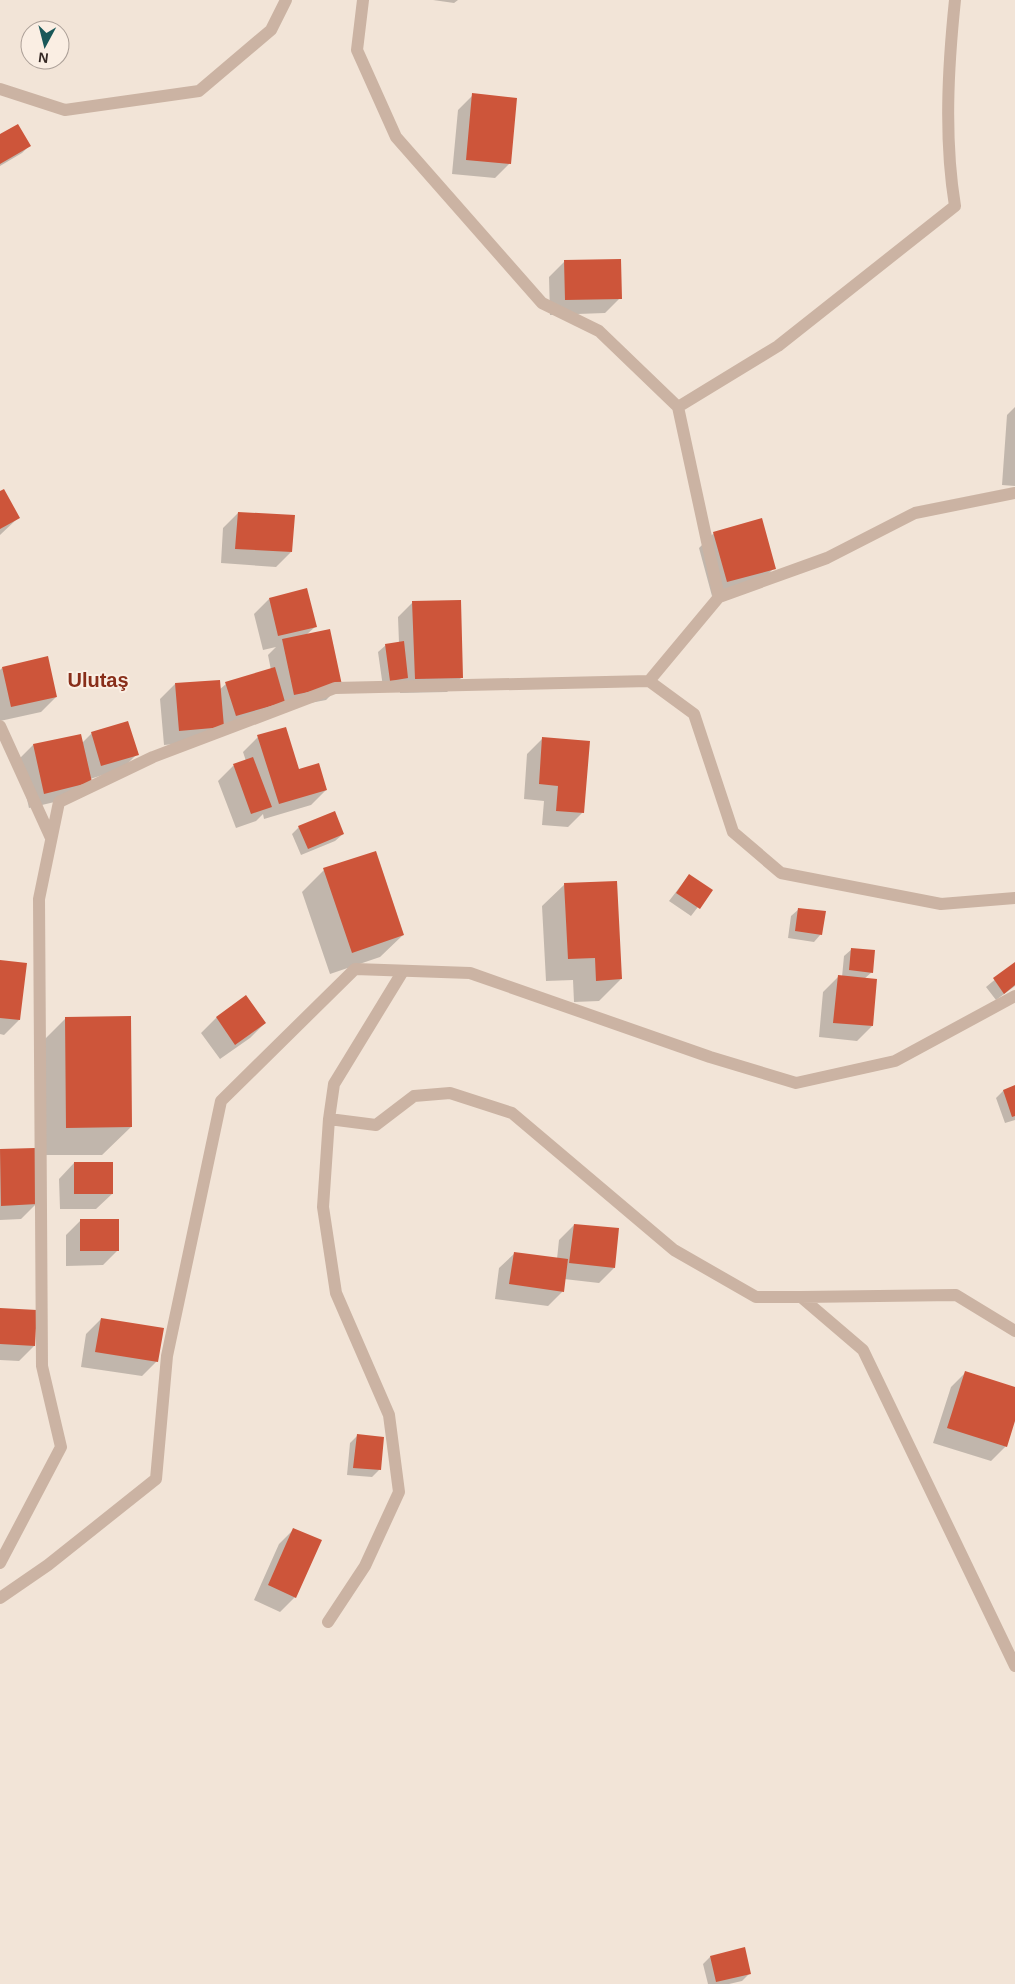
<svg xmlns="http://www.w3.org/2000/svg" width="1015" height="1984" font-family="Arial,sans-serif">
	<rect width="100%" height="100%" fill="#f2e4d7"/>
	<path fill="#0003" d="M433,0H458L454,3Z
		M473,95L510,163L495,178L452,174L458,110Z
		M0,136L29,146L22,153L0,166Z
		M564,262L620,298L605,313L550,315L549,277Z
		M1015,407V486L1002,485L1007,415Z
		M0,492L18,518L0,535Z
		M238,513L291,552L276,567L221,563L223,528Z
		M714,533L774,568L759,583L712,596L699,548Z
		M269,599L315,627L306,635L341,685L326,700L279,709L207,741L164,745L160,699L175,684L219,690L226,684L271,670L268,655L276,647L263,650L254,614Z
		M413,602L462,677L447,692L400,693V685L383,687L378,652L386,645L399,643L398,617Z
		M2,668L56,697L41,712L0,721V670Z
		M92,733L137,754L122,769L90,779L76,797L29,808L18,760L33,745L80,735L82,743Z
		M258,737L298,771L326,790L311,805L264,819L263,814L256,821L236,828L218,781L233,766L246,761L243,752Z
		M542,739L583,812L568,827L542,825L544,801L524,799L527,754Z
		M299,827L343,834L335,841L301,855L292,834Z
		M324,870L403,935L380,957L330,974L302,892Z
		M689,875L711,890L691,916L669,901Z
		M565,884L621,979L599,1001L574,1002L573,980L546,981L542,906Z
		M799,909L821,934L814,942L788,938L791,916Z
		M852,949L872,972L864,979L872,1026L857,1041L819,1037L823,992L838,977H842L844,956Z
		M0,961L19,1020L4,1035L0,1034Z
		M1015,963V986L996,1000L986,987Z
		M246,997L265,1023L250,1038L220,1059L201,1033L216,1018Z
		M66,1018L131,1127L102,1155H38V1046Z
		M1015,1087V1120L1005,1123L996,1098L1003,1091Z
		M34,1149L36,1204L21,1219L0,1220V1151Z
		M74,1163L112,1194L96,1209H60L59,1179Z
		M81,1220L118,1250L103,1265L66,1266V1235Z
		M574,1225L614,1268L599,1283L564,1279L563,1291L548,1306L495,1299L499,1268L515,1253L557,1259L559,1240Z
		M0,1309L34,1346L19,1361L0,1360Z
		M101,1319L157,1361L142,1376L81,1367L86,1334Z
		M966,1372L1015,1388V1417L1006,1446L991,1461L933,1443L951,1387Z
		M357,1436L382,1438L379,1470L372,1477L347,1475L350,1443Z
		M294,1529L295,1597L280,1612L254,1600L279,1544Z
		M744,1949L750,1973L742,1981L729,1984H708L703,1964L710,1957Z"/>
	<path fill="#cd553a" d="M472,93L517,98L511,164L466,160Z
		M18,124L31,146L0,164V134Z
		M621,259L622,299L565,300L564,260Z
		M4,489L20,518L0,529V491Z
		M238,512L295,515L292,552L235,549Z
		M762,518L776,569L727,582L713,532Z
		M307,588L317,627L278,636L269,598Z
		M461,600L463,678L415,679L412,601Z
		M330,629L342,685L294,695L282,639Z
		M404,641L408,678L390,681L385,644Z
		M48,656L57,697L11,707L2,667Z
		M275,667L285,702L236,716L225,682Z
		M220,680L224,727L179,731L175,683Z
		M128,721L139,755L101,766L91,732Z
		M286,727L299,769L319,763L327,790L279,804L257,735Z
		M81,734L92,782L44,794L33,744Z
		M542,737L590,741L584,813L556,811L558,786L539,784Z
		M253,757L272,807L251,814L233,764Z
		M335,811L344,834L308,849L298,826Z
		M376,851L404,935L352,953L323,868Z
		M689,874L713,890L700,909L676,893Z
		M617,881L622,979L596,981L595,958L568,959L564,883Z
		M798,908L826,911L822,935L795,931Z
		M851,948L875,950L873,973L849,970Z
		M0,960L27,963L20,1020L0,1018Z
		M1015,962V985L1004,994L993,978Z
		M838,975L877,979L873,1026L833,1023Z
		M246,995L266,1023L235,1045L216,1017Z
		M131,1016L132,1127L66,1128L65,1017Z
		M1015,1085V1116L1012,1117L1003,1090Z
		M35,1148L37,1204L1,1206L0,1149Z
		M74,1162H113V1194H74Z
		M80,1219H119V1251H80Z
		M574,1224L619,1228L615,1268L569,1263Z
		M514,1252L568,1259L564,1292L509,1284Z
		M0,1308L37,1310L35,1346L0,1344Z
		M101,1318L164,1328L158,1362L95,1352Z
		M965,1371L1015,1387V1421L1007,1447L947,1428Z
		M357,1434L384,1437L381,1470L353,1468Z
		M293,1528L322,1540L296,1598L268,1585Z
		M745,1947L751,1974L716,1982L710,1956Z"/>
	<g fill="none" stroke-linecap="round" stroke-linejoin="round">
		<path stroke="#cbb3a3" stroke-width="12" d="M363,0L357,50L396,137L542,303L599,331L678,407L719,597L649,681
			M0,89L65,110L199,91L271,30L286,0
			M678,407L778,346L955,206C944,139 948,67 955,0
			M719,597L827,558L915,513L1015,493
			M0,726L51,838
			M403,971L334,1084L329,1119L376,1125L414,1096L450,1093L512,1113L674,1250L756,1297H801L863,1350L1015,1666
			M801,1297L956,1295L1015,1331
			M0,1563L61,1447L42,1366L39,899L59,802L153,757L335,688L649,681L694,714L733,832L781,873L941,904L1015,898
			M328,1622L365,1566L399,1492L389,1415L336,1293L323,1207L329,1119"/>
		<path stroke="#cbb3a3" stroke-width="12" d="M0,1598L48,1565L156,1479L167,1356L221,1101L355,969L470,973L710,1057L796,1083L895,1061L1015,996"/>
	</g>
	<g text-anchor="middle" stroke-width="4" stroke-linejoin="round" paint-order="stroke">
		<g font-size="20" font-weight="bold" fill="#882e1a" stroke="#faeee3">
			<text x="98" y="687">Ulutaş</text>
		</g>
	</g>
	<g transform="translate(45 45) rotate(187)"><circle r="24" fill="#faeee3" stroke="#ab9f97"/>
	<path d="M0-4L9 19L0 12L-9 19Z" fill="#195859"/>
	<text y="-8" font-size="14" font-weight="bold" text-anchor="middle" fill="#352925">N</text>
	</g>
</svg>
